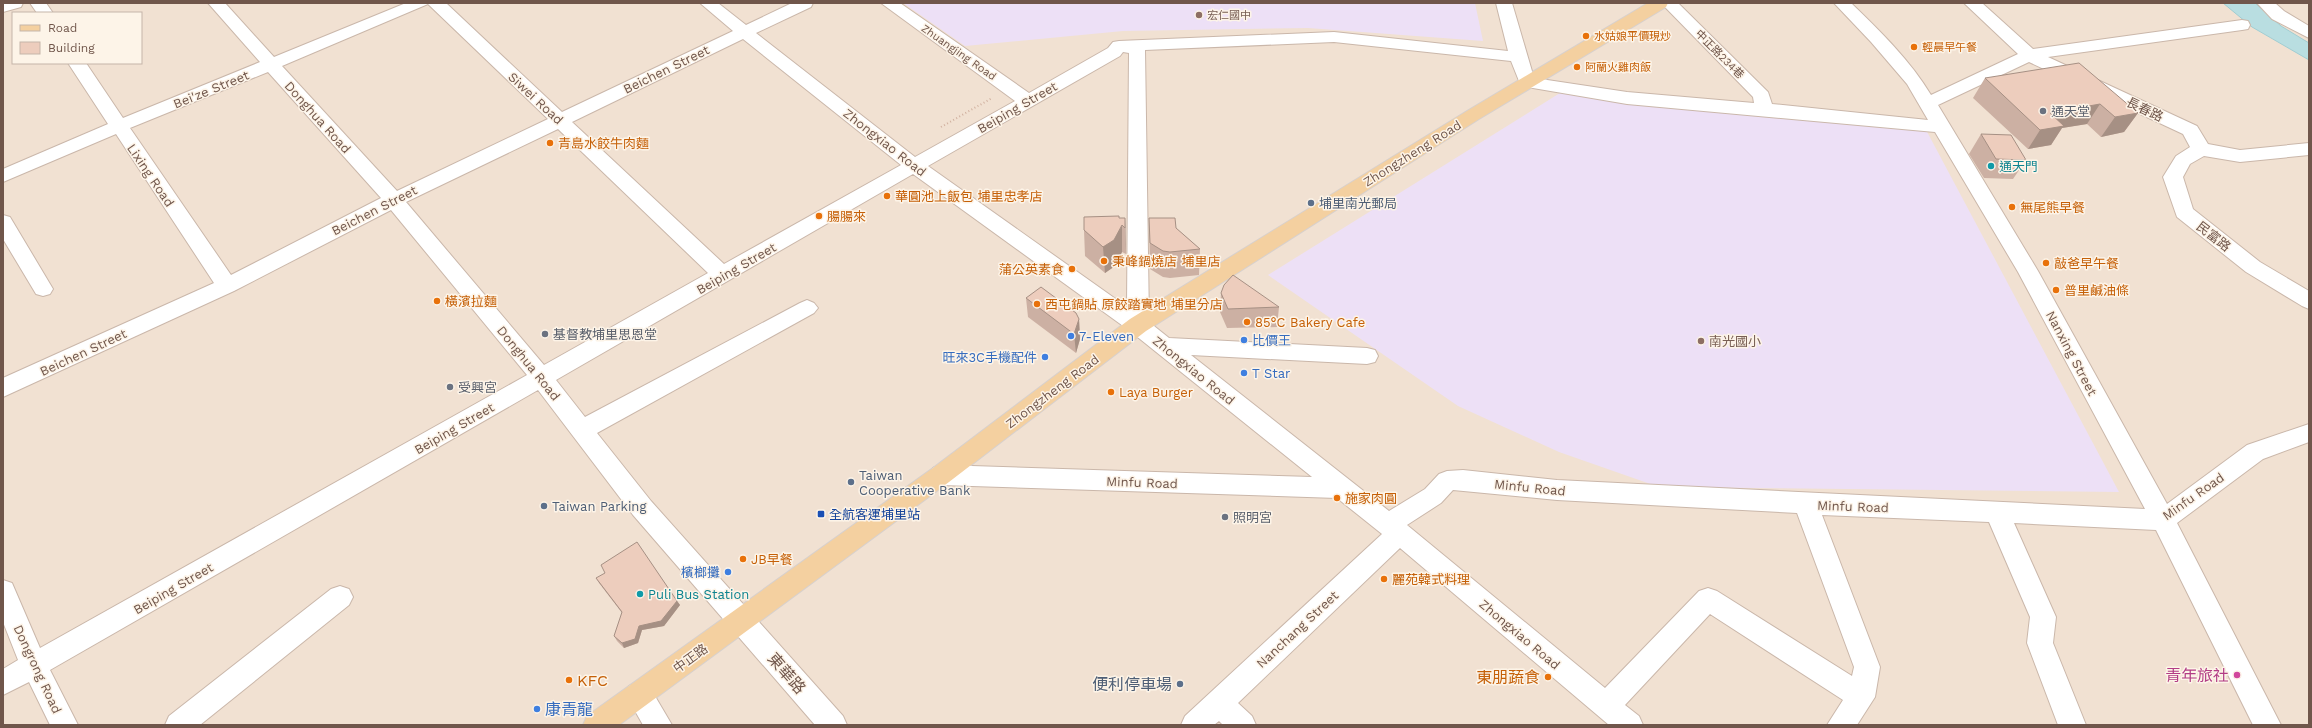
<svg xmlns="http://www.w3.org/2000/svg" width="2312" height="728" font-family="'Work Sans','Noto Sans TC',sans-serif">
	<rect width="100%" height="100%" fill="#faf0e3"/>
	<path fill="#f1e1d2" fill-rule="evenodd" d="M3,3H2309V725H3ZM13,13H141V63H13Z"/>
	<path fill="#ede0f6" d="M903,3H1475L1483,41L1308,28L1123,31L965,46Z
		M1560,93L1692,110L1925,128L2119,492L1659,487L1559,452L1458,406L1268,275Z"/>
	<path fill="#b9dee1" stroke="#a0cdd2" d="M2223,3H2255L2281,26L2309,43V60L2252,27Z"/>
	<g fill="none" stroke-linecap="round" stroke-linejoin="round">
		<defs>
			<path id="minor" d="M3,3H23L21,7L3,12Z
				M30,3H46L53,13H37Z
				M208,3H225L274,57L406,3H446L562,112L733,31L700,3H718L746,25L792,3H813L811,7L756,33L915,157L1015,101L881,3H900L1029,93L1108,48L1113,42L1119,41L1334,32L1508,51L1496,3H1512L1534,78L1627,92L1754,103L1753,97L1661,3H1678L1768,92L1772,104L1928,120L1907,84L1871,42L1834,3H1851C1880,31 1910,60 1931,95L2018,54L1964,3H1982L2033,49L2242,20L2248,21L2250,25L2248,29L2242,30L2048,57L2197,126L2208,144L2240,150L2309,143V155L2240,162L2204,156L2190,164L2183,177L2193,209L2260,262L2309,291V309L2302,306L2246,272L2177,217L2163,177L2176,156L2190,147L2183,134L2029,62L1938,105L2038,271L2167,504L2247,445L2309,424V442L2263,459L2177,523L2281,725H2253L2156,530L2014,523L2056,617L2053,643L2086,725H2058L2027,643L2030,617L1989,522L1822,515L1880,667L1875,697L1857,725H1827L1843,700L1710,614L1625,705L1639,716L1643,725H1609L1400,548L1238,703L1252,716L1256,725H1223L1219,721L1214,725H1181L1185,716L1382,534L1337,498L941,485L933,482L929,475L933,468L941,465L1312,477L1130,331L913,174L556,380L585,417L800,303L807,300L814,303L818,308L814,313L597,433L651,501L843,716L847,725H815L633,515L538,390L50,670L78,725H50L29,682L3,695V669L18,660L3,622V580L12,583L40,648L527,375L391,210L234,291L3,397V378L214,283L116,134L3,182V169L108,124L68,63H86L123,118L260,62ZM428,4L548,119L397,191L282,66ZM743,39L901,165L724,264L572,122ZM1334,42L1511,61L1521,86L1627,104L1935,132L2018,272L2145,509L1557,480L1463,470L1447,471L1439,474L1425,489L1389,511L1191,355L1367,364L1375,362L1378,356L1375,350L1367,348L1169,338L1149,322L1145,50ZM1123,52L1129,53L1127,307L928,166L1120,56ZM268,72L381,198L231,275L130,128ZM558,129L708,273L544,365L406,202ZM1453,490L1557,500L1797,513L1854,667L1852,676L1717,591L1708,588L1699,591L1605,688L1407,525L1441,503Z
				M2257,3H2275L2284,11L2309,26V38L2272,19Z
				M3,215L10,217L50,284L53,289L50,294L43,296L36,294L3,239Z
				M340,586L349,589L353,597L349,605L200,725H165L169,716L331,589Z
				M639,683L649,686L672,725H643L626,695L629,686Z"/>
			<path id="major" d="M1648,3H1668L1666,7L1479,119L1146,331L949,482L619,725H583L587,716L933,468L1130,319L1467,111Z"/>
		</defs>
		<use href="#minor" stroke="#cab7aa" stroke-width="2"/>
		<use href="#major" stroke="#d7d0cd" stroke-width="2"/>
		<path stroke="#d1b1a0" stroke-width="2" stroke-dasharray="1 2.5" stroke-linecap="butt" d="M941,127L992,98"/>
		<use href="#minor" fill="#fff" fill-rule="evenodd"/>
		<use href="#major" fill="#f4d0a0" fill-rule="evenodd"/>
	</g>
	<path fill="#ccb0a3" d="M1985,78L2138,113L2124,132L2101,137L2087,124L2062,128L2051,145L2028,149L1973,98Z
		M1981,134L2026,160L2013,179L1984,178L1969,154Z
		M1119,218H1125L1126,254L1122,252L1115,266L1105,273L1085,256L1084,230Z
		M1149,218L1176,228L1200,249L1199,275L1170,278L1163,277L1150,269Z
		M1221,293L1279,307L1277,327L1227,328L1220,312Z
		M1026,298L1079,319L1080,339L1076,353L1028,317Z
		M596,578L677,601L680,605L664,626L642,630L638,643L624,648L617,641L614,636L622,613L599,583Z"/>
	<path fill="#a69084" d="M2100,104L2087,124L2062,128L2051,145L2028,149L2040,130L2050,113Z
		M2138,113L2124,132L2101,137L2115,117Z
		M1125,218L1126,244V254L1125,228Z
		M1122,225V252L1115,266L1105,273L1103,247L1120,229Z
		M1079,319L1080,339L1076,353L1074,334Z
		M677,601L680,605L664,626L642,630L638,643L624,648L622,643L639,626Z"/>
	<path fill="#edcdbd" stroke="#a69084" d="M2079,63L2138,113L2115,117L2100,104L2050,113L2064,126L2040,130L1985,78Z
		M1981,134L2011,135L2026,160L1996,159Z
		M1119,216V218H1125V228L1122,225L1114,240L1103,247L1084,230V217Z
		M1149,218H1175L1176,228L1200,249L1170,252L1163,251L1150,243Z
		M1233,275L1279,307L1228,309L1221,293L1224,285Z
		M1041,287L1076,313L1079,319L1074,334L1026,298Z
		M637,542L677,601L661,621L639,626L635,639L622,643L614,636L622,612L596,578L605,573L601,565Z"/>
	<g fill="#8d6e63" stroke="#fdf4e8" stroke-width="1.5">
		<circle cx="1199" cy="15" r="4"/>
		<circle cx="1701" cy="341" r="4"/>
	</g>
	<g fill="#e8710a" stroke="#fdf4e8" stroke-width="1.5">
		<circle cx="1586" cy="36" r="4"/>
		<circle cx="1914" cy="47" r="4"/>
		<circle cx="1577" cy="67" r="4"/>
		<circle cx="550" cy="143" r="4"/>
		<circle cx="887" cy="196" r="4"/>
		<circle cx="2012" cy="207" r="4"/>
		<circle cx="819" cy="216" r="4"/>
		<circle cx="1104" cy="261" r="4"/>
		<circle cx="2046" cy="263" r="4"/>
		<circle cx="1072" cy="269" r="4"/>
		<circle cx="2056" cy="290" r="4"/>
		<circle cx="437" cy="301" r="4"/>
		<circle cx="1037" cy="304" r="4"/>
		<circle cx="1247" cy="322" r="4"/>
		<circle cx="1111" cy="392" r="4"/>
		<circle cx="1337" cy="498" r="4"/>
		<circle cx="743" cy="559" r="4"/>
		<circle cx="1384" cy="579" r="4"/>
		<circle cx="1548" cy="677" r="4"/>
		<circle cx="569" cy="680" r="4"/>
	</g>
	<g fill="#6b7280" stroke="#fdf4e8" stroke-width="1.5">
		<circle cx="2043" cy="111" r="4"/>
		<circle cx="545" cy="334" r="4"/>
		<circle cx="450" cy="387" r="4"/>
		<circle cx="1225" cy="517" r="4"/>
	</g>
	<g fill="#0f9aa8" stroke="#fdf4e8" stroke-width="1.5">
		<circle cx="1991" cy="166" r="4"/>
		<circle cx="640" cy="594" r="4"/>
	</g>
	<g fill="#5c6f8a" stroke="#fdf4e8" stroke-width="1.5">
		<circle cx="1311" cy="203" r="4"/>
		<circle cx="851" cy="482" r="4"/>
		<circle cx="544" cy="506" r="4"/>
		<circle cx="1180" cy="684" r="4"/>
	</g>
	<g fill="#3f7fe0" stroke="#fdf4e8" stroke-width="1.5">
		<circle cx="1071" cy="336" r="4"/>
		<circle cx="1244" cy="340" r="4"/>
		<circle cx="1045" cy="357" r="4"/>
		<circle cx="1244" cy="373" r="4"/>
		<circle cx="728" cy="572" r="4"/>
		<circle cx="537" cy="709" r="4"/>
	</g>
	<rect fill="#1a4fb4" stroke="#fdf4e8" stroke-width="1.5" x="817" y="510" width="8" height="8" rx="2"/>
	<circle fill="#d1479c" stroke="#fdf4e8" stroke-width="1.5" cx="2237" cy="675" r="4"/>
	<g text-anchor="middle" stroke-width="3" stroke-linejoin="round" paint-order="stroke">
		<g font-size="11" fill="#785e54" stroke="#fdf4e8" text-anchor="start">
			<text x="1207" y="19">宏仁國中</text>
		</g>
		<g font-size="11" fill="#c56008" stroke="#fdf4e8" text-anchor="start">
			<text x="1594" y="40">水姑娘平價現炒</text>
			<text x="1922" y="51">輕晨早午餐</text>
			<text x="1585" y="71">阿蘭火雞肉飯</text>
		</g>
		<g font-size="11" fill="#70564b" stroke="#fdf4e8">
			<text transform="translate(959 52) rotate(35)" y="4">Zhuangjing Road</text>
			<text transform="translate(1720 54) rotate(45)" y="4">中正路234巷</text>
		</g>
		<g font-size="13" fill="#70564b" stroke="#fdf4e8">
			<text transform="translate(666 69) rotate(-26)" y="5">Beichen Street</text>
			<text transform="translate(211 89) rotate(-22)" y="5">Bei'ze Street</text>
			<text transform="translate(536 98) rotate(43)" y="5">Siwei Road</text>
			<text transform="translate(1017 107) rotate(-30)" y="5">Beiping Street</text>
			<text transform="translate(2145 109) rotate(25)" y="5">長春路</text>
			<text transform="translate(318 117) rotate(48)" y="5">Donghua Road</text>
			<text transform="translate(885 142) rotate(38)" y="5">Zhongxiao Road</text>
			<text transform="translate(1412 153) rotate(-32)" y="5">Zhongzheng Road</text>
			<text transform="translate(151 175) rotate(56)" y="5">Lixing Road</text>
			<text transform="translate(374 210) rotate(-27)" y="5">Beichen Street</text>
			<text transform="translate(2214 236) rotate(38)" y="5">民富路</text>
			<text transform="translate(736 268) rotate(-30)" y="5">Beiping Street</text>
			<text transform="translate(83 352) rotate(-25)" y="5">Beichen Street</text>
			<text transform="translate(2072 353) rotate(62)" y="5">Nanxing Street</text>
			<text transform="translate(529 363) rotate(51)" y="5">Donghua Road</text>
			<text transform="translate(1194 370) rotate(39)" y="5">Zhongxiao Road</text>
			<text transform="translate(1052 391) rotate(-37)" y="5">Zhongzheng Road</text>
			<text transform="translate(454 428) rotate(-30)" y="5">Beiping Street</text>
			<text transform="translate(1142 482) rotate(2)" y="5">Minfu Road</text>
			<text transform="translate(1530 487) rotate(6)" y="5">Minfu Road</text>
			<text transform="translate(2193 496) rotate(-35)" y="5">Minfu Road</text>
			<text transform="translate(1853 506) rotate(2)" y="5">Minfu Road</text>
			<text transform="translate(173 588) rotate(-30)" y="5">Beiping Street</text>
			<text transform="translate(1297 629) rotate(-43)" y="5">Nanchang Street</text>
			<text transform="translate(1520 634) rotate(40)" y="5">Zhongxiao Road</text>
			<text transform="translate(690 658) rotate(-36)" y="5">中正路</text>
			<text transform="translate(38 669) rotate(65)" y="5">Dongrong Road</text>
		</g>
		<g font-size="13" fill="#5b616d" stroke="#fdf4e8" text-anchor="start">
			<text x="2051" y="116">通天堂</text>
			<text x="553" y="339">基督教埔里思恩堂</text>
			<text x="458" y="392">受興宮</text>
			<text x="1233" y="522">照明宮</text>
		</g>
		<g font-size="13" fill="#c56008" stroke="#fdf4e8" text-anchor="start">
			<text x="558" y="148">青島水餃牛肉麵</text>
			<text x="895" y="201">華圓池上飯包 埔里忠孝店</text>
			<text x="2020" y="212">無尾熊早餐</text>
			<text x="827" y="221">腸腸來</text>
			<text x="1112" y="266">秉峰鍋燒店 埔里店</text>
			<text x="2054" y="268">敲爸早午餐</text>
			<text x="1064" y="274" text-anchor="end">蒲公英素食</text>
			<text x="2064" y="295">普里鹹油條</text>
			<text x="445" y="306">橫濱拉麵</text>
			<text x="1045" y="309">西屯鍋貼 原餃踏實地 埔里分店</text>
			<text x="1255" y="327">85°C Bakery Cafe</text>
			<text x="1119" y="397">Laya Burger</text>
			<text x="1345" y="503">施家肉圓</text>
			<text x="751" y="564">JB早餐</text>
			<text x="1392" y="584">麗苑韓式料理</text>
		</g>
		<g font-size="13" fill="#0d838f" stroke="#fdf4e8" text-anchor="start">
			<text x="1999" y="171">通天門</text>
			<text x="648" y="599">Puli Bus Station</text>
		</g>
		<g font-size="13" fill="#4e5e75" stroke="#fdf4e8" text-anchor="start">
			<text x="1319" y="208">埔里南光郵局</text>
			<text x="859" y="480">Taiwan<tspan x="859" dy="15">Cooperative Bank</tspan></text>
			<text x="552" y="511">Taiwan Parking</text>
		</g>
		<g font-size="13" fill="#366cbe" stroke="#fdf4e8" text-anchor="start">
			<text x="1079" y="341">7-Eleven</text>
			<text x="1252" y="345">比價王</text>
			<text x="1037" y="362" text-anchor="end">旺來3C手機配件</text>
			<text x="1252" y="378">T Star</text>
			<text x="720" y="577" text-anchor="end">檳榔攤</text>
		</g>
		<g font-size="13" fill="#785e54" stroke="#fdf4e8" text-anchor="start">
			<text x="1709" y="346">南光國小</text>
		</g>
		<g font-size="13" fill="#164399" stroke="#fdf4e8" text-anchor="start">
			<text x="829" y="519">全航客運埔里站</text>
		</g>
		<g font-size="16" fill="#70564b" stroke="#fdf4e8">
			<text transform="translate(787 673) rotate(49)" y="6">東華路</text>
		</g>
		<g font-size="16" fill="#b23c85" stroke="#fdf4e8" text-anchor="end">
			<text x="2229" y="681">青年旅社</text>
		</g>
		<g font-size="16" fill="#c56008" stroke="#fdf4e8" text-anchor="end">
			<text x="1540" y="683">東朋蔬食</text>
			<text x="577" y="686" text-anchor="start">KFC</text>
		</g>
		<g font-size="16" fill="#4e5e75" stroke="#fdf4e8" text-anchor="end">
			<text x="1172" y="690">便利停車場</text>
		</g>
		<g font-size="16" fill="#366cbe" stroke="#fdf4e8" text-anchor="start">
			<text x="545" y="715">康青龍</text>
		</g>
	</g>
	<rect width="2312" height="728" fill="none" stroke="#70564b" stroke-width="8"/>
	<rect x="12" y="12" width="130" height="52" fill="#fdf4e8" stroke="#c5b5a9"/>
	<rect x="20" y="25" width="20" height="6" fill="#f4d0a0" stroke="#c5b5a9"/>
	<text x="48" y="32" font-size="12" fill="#70564b">Road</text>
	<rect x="20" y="42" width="20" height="12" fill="#edcdbd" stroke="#c5b5a9"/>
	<text x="48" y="52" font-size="12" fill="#70564b">Building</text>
</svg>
